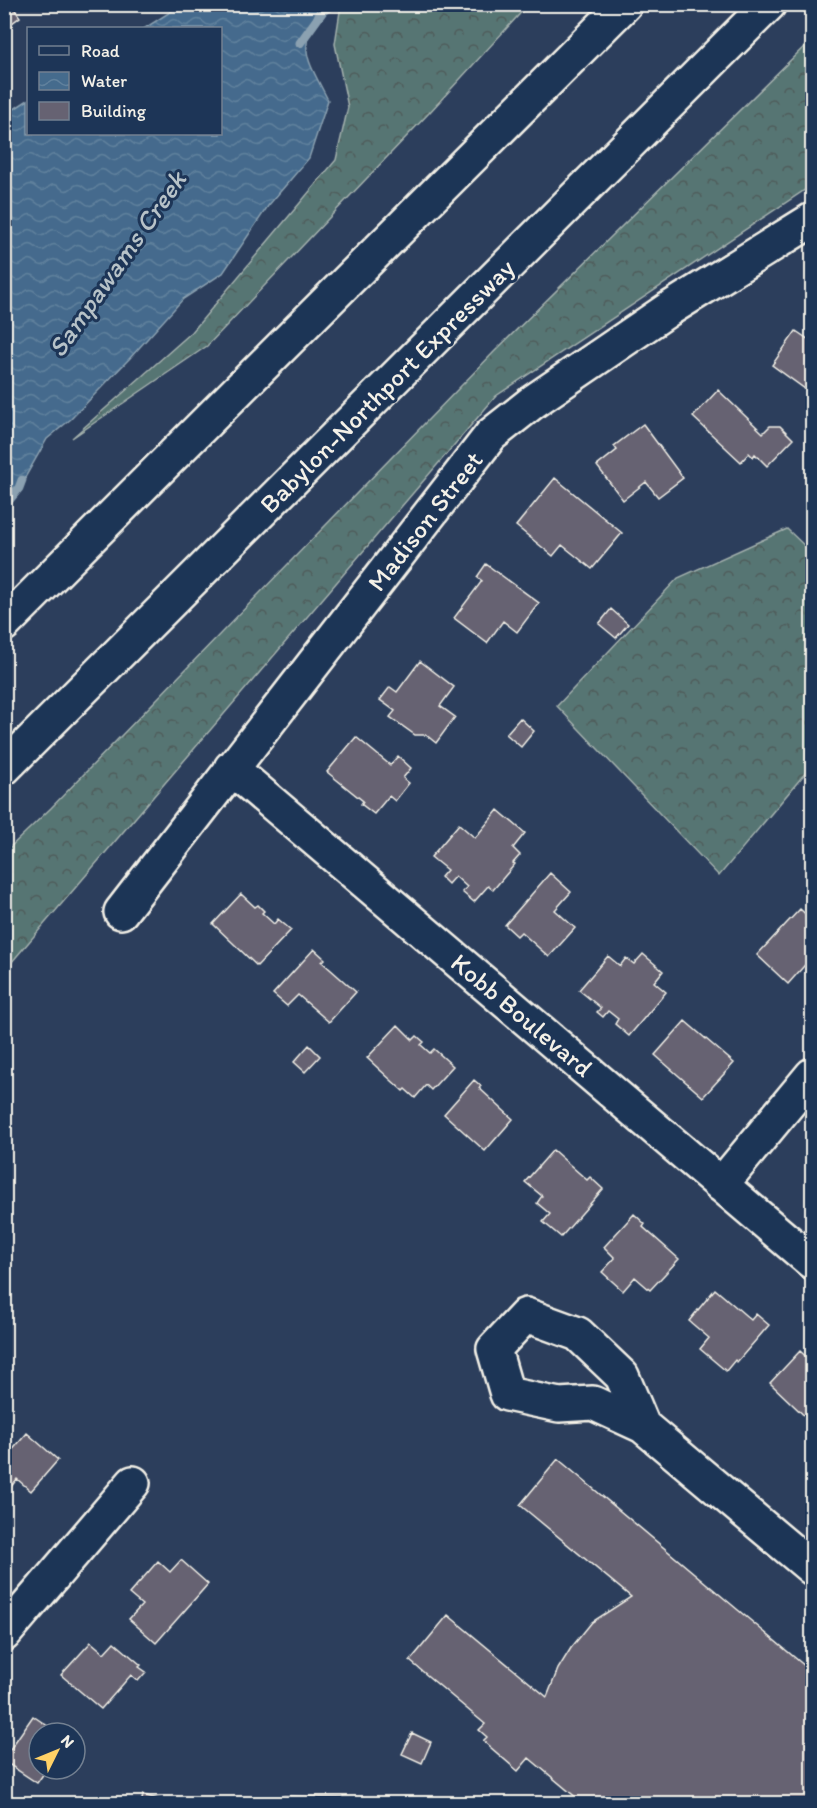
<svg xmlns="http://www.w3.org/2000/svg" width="817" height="1808" font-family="Itim,sans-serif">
	<defs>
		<pattern id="forest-crowns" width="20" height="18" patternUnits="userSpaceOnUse" patternTransform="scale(1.5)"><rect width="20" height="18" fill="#567473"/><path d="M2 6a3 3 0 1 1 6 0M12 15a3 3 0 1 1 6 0" fill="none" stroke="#4f5c5a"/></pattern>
		<pattern id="water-waves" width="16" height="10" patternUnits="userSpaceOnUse" patternTransform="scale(1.5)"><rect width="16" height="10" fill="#456b8d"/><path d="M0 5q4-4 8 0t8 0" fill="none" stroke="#60819d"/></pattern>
	</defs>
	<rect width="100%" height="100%" fill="#2c3e5c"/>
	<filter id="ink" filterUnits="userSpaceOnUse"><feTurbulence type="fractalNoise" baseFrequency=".0167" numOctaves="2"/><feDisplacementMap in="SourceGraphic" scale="12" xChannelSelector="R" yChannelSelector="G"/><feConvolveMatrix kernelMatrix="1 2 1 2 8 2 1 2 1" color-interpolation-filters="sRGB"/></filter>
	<g filter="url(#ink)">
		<path fill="url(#forest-crowns)" stroke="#a5b2ae" stroke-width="1.5" d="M341,5H528L429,113L207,346L72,438L192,332L336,160L348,107L335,44Z
			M812,39V185L496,396L5,970V852L51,808L494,352Z
			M787,529L812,553V765L719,876L557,706L678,578Z"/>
		<path fill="url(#water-waves)" stroke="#8ba1b1" stroke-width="1.5" d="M181,5H319C298,53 306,56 328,100L309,158L268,206L223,273L183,299L130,358L71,419L47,439L19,488L5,506V115L28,100V134H220V28H145Z"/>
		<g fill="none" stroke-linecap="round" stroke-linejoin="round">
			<path stroke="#8ba1b1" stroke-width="9" d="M300,43L323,11L333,4
				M4,506L19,488L22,480"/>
		</g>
		<path fill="#666272" stroke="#f4f1e8" stroke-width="1.5" d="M4,4H11L20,17L4,29Z
			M796,331L812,342V394L772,365Z
			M718,390L763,433L770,426H780L793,439L767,466L755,454L753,457L749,453L741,462L693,417Z
			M643,424L683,478L658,497L646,482L623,500L597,466L617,450L614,446Z
			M555,478L622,533L592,569L562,545L553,556L516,526Z
			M486,564L539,603L517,632L503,621L487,643L454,618L482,581L477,577Z
			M611,609L628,624L616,638L599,624Z
			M420,661L454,687L440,706L455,717L436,743L426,735H415L390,717L395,711L380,700L390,687L397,692Z
			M520,718L534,731L521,747L506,734Z
			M356,737L390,765L398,756L411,768L403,778L409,783L395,801L389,796L374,814L361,804L363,801L327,772Z
			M498,810L525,833L513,848L520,855L513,863L515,864L493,890L488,886L474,902L462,892L467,887L455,876L448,884L441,877L447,870L431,857L459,824L475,838Z
			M550,873L571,892L555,910L575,928L549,957L521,932L517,936L505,925Z
			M241,894L255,907L258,905L264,911L262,913L274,924L278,919L291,930L257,966L213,924Z
			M800,909L812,920V957L788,984L757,955Z
			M314,949L325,959L322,962L356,992L329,1022L298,995L287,1006L273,994Z
			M643,954L663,971L654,982L666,992L629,1036L615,1024L618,1019L608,1011L603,1017L597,1012L601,1008L579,990L608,956L620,966L626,958L634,964Z
			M685,1021L734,1063L703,1097L655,1055Z
			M398,1025L413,1040L417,1036L424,1042L421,1045L430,1053L434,1049L453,1066L431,1090L426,1085L415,1098L405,1089L403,1091L367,1058Z
			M309,1045L320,1056L305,1072L294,1062Z
			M474,1080L481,1086L479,1088L513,1119L485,1151L444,1114Z
			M553,1150L587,1180L590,1177L603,1189L561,1237L543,1222L550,1214L537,1203L542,1196L525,1182Z
			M634,1214L645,1224L643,1227L679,1259L650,1290L635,1277L623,1291L602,1272L615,1258L604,1247Z
			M715,1289L751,1320L756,1314L769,1325L737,1362L735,1360L726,1371L700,1349L709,1338L689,1321Z
			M800,1351L812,1362L810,1364L812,1367V1423L770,1383Z
			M27,1433L58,1460L31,1491L17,1479L6,1493L4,1460Z
			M558,1459L812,1672V1799L809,1796L803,1804H584L529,1758L518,1771L483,1741L487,1737L479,1730L485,1724L410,1661L448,1615L547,1697L558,1669L571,1648L592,1622L631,1597L520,1505Z
			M181,1560L208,1584L156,1643L129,1619L142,1605L129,1594L158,1561L170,1572Z
			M91,1642L104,1653L114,1642L141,1665L139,1667L146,1672L138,1681L131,1675L101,1709L61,1675Z
			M33,1716L58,1733H39V1769H47L37,1783L4,1761V1758Z
			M412,1733L431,1742L422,1763L402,1754Z
			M143,1795L177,1804H141Z
			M284,1796L344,1798V1800L373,1801V1804H284Z"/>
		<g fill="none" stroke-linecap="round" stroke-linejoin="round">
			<defs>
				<path id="minor" d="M231,768L812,1262
					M121,912L491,435L534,401L669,309L812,220
					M721,1185L812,1075
					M643,1426L622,1376L578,1334L526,1315L494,1349L507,1394L559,1405L593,1403L643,1426L812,1568
					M4,1634L133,1483"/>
				<path id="major" d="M4,624L625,4
					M4,768L769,4"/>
			</defs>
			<use href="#minor" stroke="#f4f1e8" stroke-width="38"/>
			<use href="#major" stroke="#f4f1e8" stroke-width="38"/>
			<use href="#minor" stroke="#1d3557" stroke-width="33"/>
			<use href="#major" stroke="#1d3557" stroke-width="33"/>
		</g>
	</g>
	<g text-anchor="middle" stroke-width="6" stroke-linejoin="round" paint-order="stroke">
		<g font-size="26" fill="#f4f1e8" stroke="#1d3557">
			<text transform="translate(387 386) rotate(-45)" y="9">Babylon-Northport Expressway</text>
			<text transform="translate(425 521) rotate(-52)" y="9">Madison Street</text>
			<text transform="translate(522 1015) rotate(40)" y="9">Kobb Boulevard</text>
		</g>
		<g font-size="27" font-style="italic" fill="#b7c2c8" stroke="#1d3557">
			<text transform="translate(117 264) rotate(-55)" y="9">Sampawams Creek</text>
		</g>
	</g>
	<rect width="817" height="1808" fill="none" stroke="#1d3557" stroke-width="24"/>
	<rect x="12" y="12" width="793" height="1784" fill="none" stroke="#f4f1e8" stroke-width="2" filter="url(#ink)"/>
	<rect x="27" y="27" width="195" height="108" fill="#1d3557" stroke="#738091" stroke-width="1.5"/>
	<rect x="39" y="46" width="30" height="9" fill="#1d3557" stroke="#738091" stroke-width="1.5"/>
	<text x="81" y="57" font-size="18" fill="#f4f1e8">Road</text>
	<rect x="39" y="72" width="30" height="18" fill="url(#water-waves)" stroke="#738091" stroke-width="1.5"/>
	<text x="81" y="87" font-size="18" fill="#f4f1e8">Water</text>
	<rect x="39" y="102" width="30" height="18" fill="#666272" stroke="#738091" stroke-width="1.5"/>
	<text x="81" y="117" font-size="18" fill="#f4f1e8">Building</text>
	<g transform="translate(57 1751) rotate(47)"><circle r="28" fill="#1d3557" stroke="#738091" stroke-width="1.5"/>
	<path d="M0-4.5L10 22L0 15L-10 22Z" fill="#ffd166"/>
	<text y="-9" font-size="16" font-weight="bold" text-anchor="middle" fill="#f4f1e8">N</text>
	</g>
</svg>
